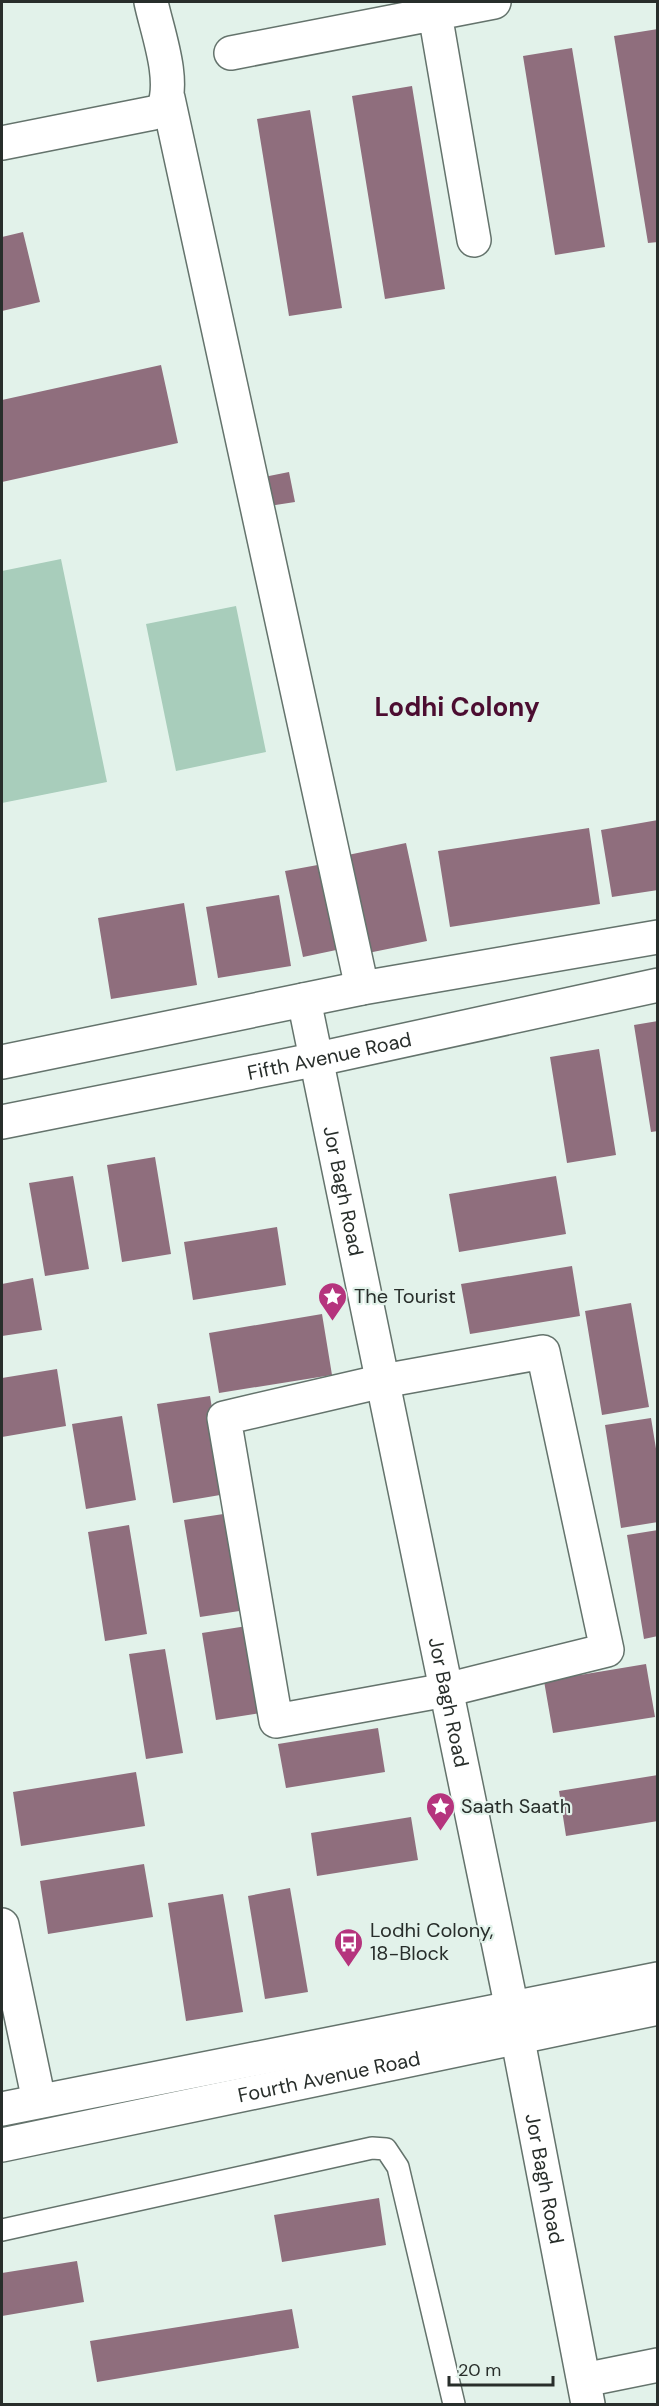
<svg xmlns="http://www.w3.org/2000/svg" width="659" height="2406" font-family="'DM Sans',sans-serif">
	<rect width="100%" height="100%" fill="#e2f2ea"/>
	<path fill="#a8cdbb" d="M61,559L107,782L2,803V571Z
		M236,606L266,752L176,771L146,624Z"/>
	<path fill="#8f6e7d" d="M658,29V242L648,243L614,36Z
		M572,48L605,247L555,255L523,56Z
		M412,86L445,289L385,299L352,96Z
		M310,110L342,308L289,316L257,119Z
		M23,232L40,302L2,311V237Z
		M161,365L178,443L2,482V400Z
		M289,472L295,502L269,506L264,477Z
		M658,820V890L612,897L601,830Z
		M589,828L600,904L450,927L438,851Z
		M406,843L427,941L363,954L343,856Z
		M323,864L341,949L303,957L285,871Z
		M279,895L291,966L218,978L206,907Z
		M184,903L197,985L111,999L98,918Z
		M658,1021V1131L651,1132L634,1025Z
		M599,1049L616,1155L567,1163L550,1057Z
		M155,1157L171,1254L122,1262L107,1165Z
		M73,1176L89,1269L45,1276L29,1183Z
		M556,1176L566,1234L459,1252L449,1194Z
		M277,1227L286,1285L193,1300L184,1242Z
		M572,1266L580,1316L470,1334L461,1284Z
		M33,1278L42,1330L2,1336V1284Z
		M631,1303L649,1407L602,1415L585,1311Z
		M322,1314L332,1375L219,1393L209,1333Z
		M57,1369L66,1426L2,1437V1378Z
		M210,1396L226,1494L173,1503L157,1404Z
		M122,1416L136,1500L86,1509L72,1424Z
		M651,1418L658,1461V1522L621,1528L605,1425Z
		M230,1513L246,1610L200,1617L184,1520Z
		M129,1525L147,1634L105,1641L88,1532Z
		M658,1530V1636L644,1639L627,1535Z
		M247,1626L261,1713L216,1720L202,1633Z
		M165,1649L183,1753L146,1759L129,1654Z
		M646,1664L655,1717L553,1733L544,1681Z
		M378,1728L385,1772L286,1788L278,1744Z
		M136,1772L145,1826L21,1846L13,1792Z
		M658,1775V1821L566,1836L559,1791Z
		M411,1817L418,1860L317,1876L311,1833Z
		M144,1864L153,1917L48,1934L40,1881Z
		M290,1888L308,1992L265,1999L248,1896Z
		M223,1894L243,2012L186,2021L168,1903Z
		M379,2198L386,2245L282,2262L274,2215Z
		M77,2261L84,2302L2,2316V2273Z
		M292,2309L299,2348L97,2382L90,2341Z"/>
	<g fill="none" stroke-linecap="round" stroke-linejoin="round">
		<defs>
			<path id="service" d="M2,2230L372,2148L386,2149L398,2167L454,2404"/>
			<path id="minor" d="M433,2L474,240
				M231,53L494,2
				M168,98L362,988
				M2,143L153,113L163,109C176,80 157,31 151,2
				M543,1352L607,1650L446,1690L276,1721L224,1418L383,1381Z
				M2,1925L39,2101
				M584,2380L658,2365"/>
			<g id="tertiary">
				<path id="s1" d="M304,1000L512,2009L588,2404"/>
				<path d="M2,1062L362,988L658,937"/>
				<path id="s2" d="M2,1122L318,1059L658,985"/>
			</g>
			<g id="secondary">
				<path d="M2,2109L658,1979"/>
				<path id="s3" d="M2,2145L658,2008"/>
			</g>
		</defs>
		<use href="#service" stroke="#64736c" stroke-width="24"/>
		<use href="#minor" stroke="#64736c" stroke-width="36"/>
		<use href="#tertiary" stroke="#64736c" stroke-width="36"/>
		<use href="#secondary" stroke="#64736c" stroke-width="36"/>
		<use href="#service" stroke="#fff" stroke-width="21"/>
		<use href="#minor" stroke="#fff" stroke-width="33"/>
		<use href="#tertiary" stroke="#fff" stroke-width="33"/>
		<use href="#secondary" stroke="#fff" stroke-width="33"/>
	</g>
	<defs>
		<symbol id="sight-pin" viewBox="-11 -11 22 30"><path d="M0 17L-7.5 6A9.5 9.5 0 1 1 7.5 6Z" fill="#b5347d" stroke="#e2f2ea"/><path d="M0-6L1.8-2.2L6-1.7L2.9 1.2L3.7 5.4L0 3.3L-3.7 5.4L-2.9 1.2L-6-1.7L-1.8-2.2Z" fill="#fff"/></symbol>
		<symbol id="bus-pin" viewBox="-11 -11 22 30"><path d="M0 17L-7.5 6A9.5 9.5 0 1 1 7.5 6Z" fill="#b5347d" stroke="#e2f2ea"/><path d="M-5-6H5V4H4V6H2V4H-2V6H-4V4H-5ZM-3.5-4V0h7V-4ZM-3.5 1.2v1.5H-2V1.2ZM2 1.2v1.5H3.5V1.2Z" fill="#fff"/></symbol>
	</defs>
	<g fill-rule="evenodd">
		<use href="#sight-pin" x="316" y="1280" width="33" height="45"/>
		<use href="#sight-pin" x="424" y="1790" width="33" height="45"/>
		<use href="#bus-pin" x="332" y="1926" width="33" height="45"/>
	</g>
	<g text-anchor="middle" stroke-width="4.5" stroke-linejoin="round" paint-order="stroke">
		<g font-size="20" fill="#282e2b" stroke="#e2f2ea">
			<text dy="7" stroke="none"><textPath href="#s2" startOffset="334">Fifth Avenue Road</textPath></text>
			<text dy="7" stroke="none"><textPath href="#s1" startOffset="195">Jor Bagh Road</textPath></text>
			<text dy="7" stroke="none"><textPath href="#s1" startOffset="717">Jor Bagh Road</textPath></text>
			<text dy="7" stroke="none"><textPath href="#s3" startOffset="334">Fourth Avenue Road</textPath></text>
			<text dy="7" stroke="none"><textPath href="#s1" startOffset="1203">Jor Bagh Road</textPath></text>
		</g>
		<g font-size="20" fill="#282e2b" stroke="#e2f2ea" text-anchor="start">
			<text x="354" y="1303">The Tourist</text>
			<text x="461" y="1813">Saath Saath</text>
			<text x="370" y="1937">Lodhi Colony,<tspan x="370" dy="23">18-Block</tspan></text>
		</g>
		<g font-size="26" font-weight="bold" fill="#4c0d31" stroke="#e2f2ea">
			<text x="457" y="716">Lodhi Colony</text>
		</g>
	</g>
	<rect width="659" height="2406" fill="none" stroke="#282e2b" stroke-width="6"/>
	<path d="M449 2376v9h104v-9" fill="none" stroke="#282e2b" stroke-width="3"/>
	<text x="458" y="2376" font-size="18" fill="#282e2b" stroke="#e2f2ea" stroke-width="4.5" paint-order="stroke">20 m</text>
</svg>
